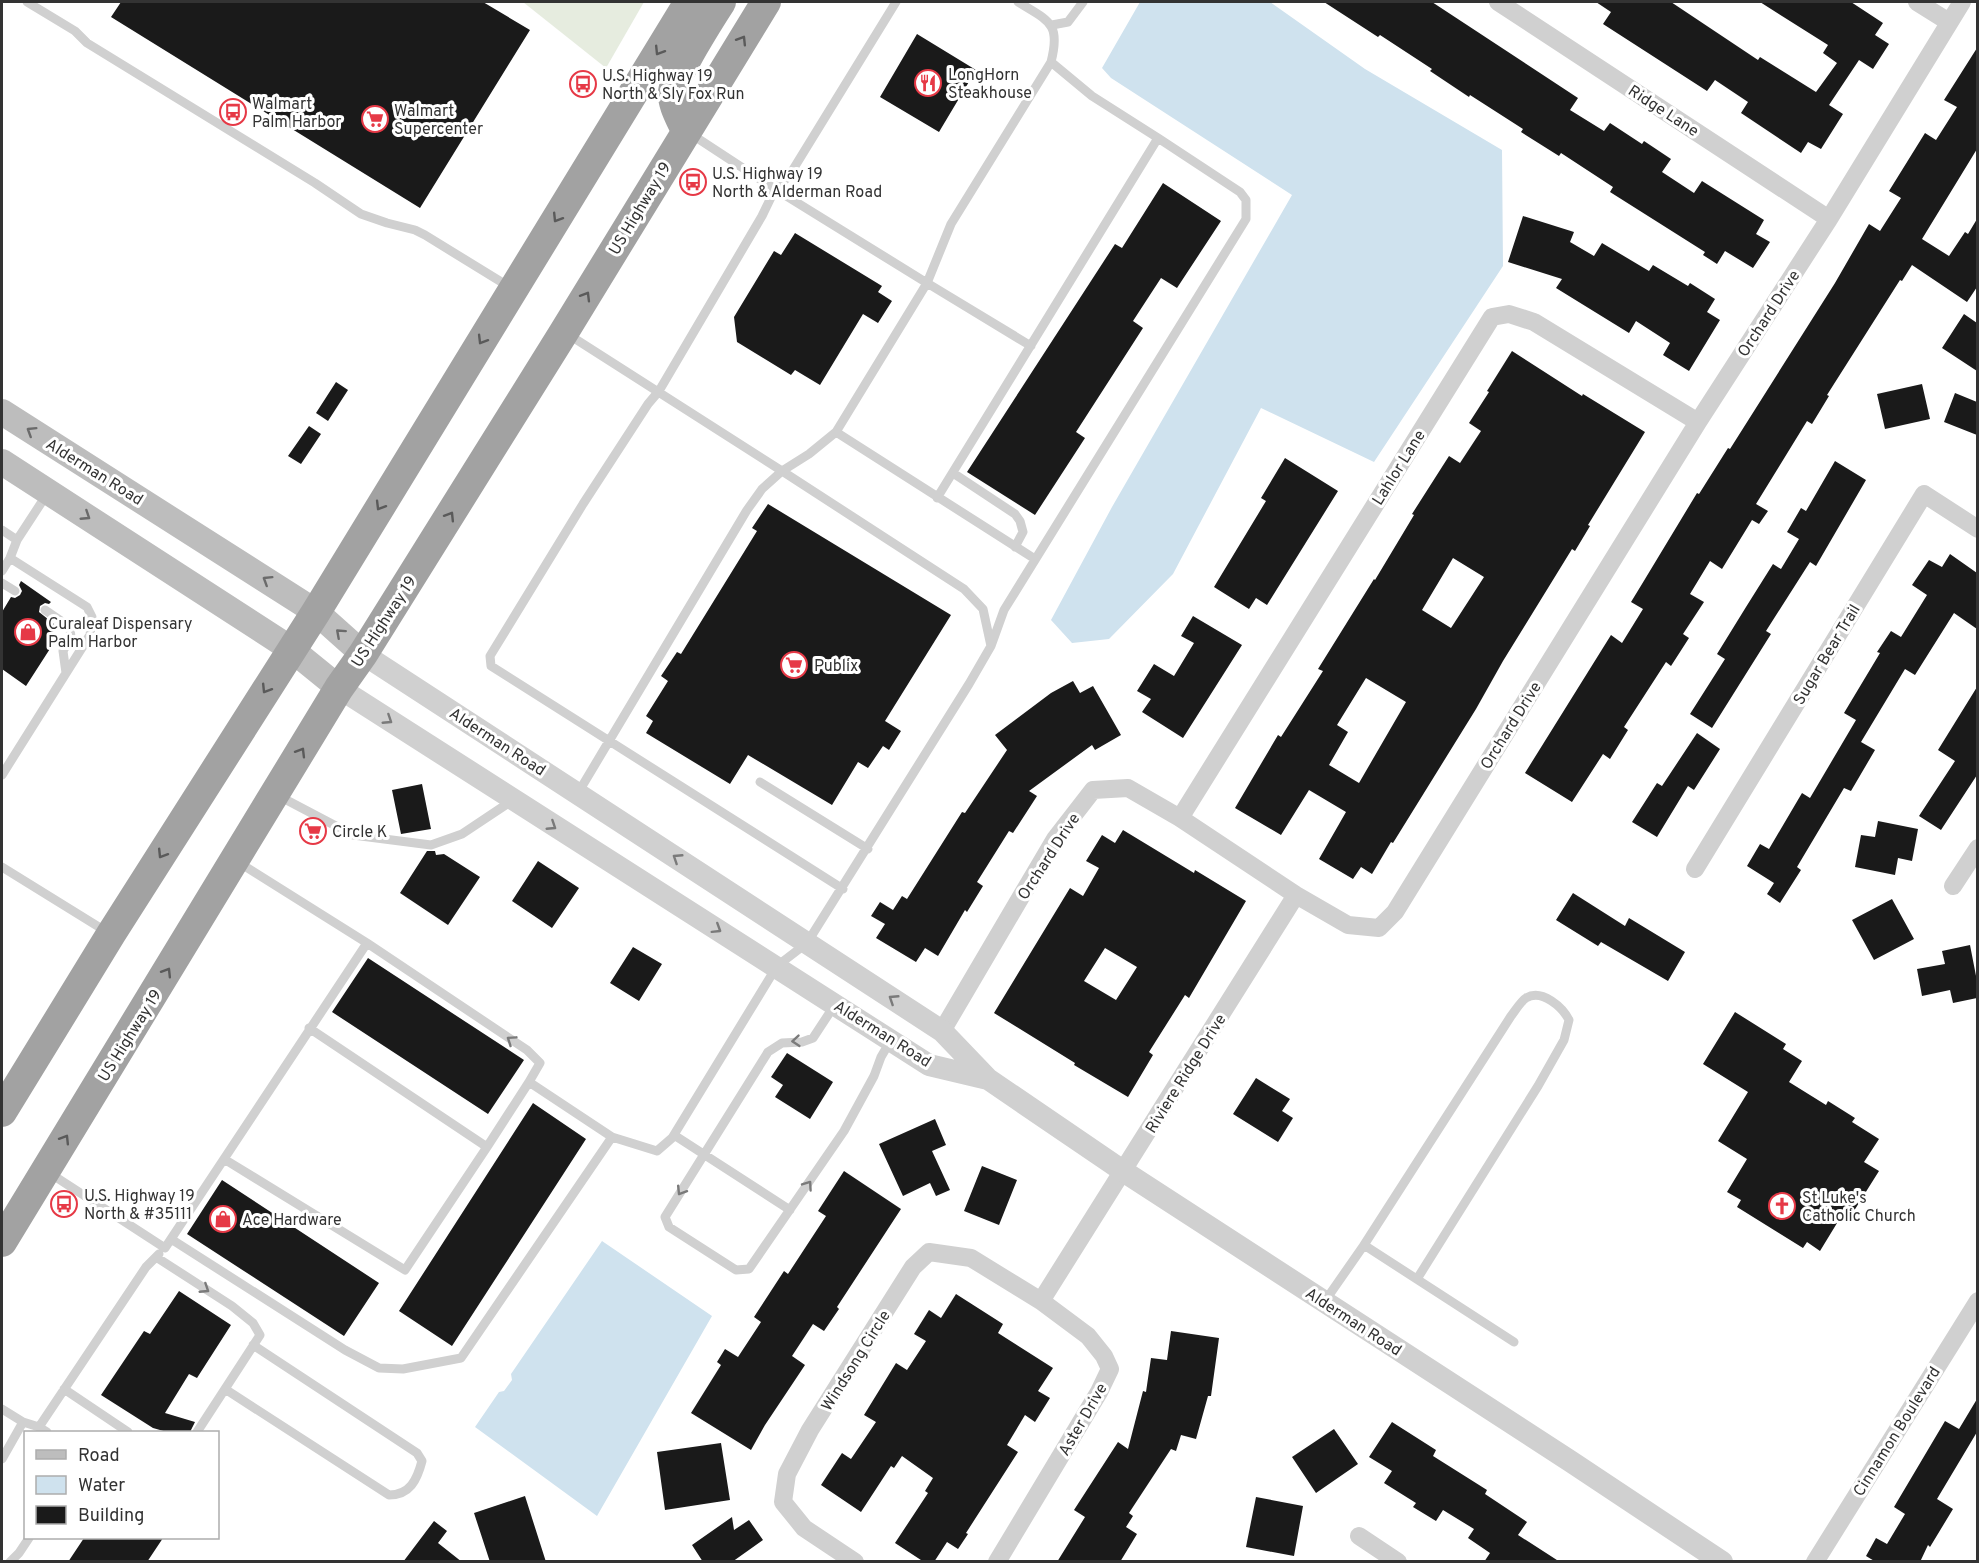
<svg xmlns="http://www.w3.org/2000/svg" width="1979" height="1563" font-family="Overpass,sans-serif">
	<rect width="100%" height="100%" fill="#fff"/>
	<path fill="#e6ecdf" d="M523,2H644L606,68Z"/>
	<path fill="#cfe2ee" d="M1140,2H1270L1365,69L1502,150L1503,266L1374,462L1261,408L1173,574L1109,639L1072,643L1051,620L1112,507L1292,195L1111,78L1102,68Z
		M602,1241L712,1316L597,1516L475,1427L499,1392L504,1391L512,1380L511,1374Z"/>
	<path fill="#1a1a1a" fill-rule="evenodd" d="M121,2H483L530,30L420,208L111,17Z
		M1324,2H1432L1578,98L1570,110L1604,131L1610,123L1642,144L1644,141L1671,159L1662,172L1694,193L1702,181L1764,220L1756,234L1770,242L1753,268L1725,251L1717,264L1703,255L1705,252L1610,192L1613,187L1561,153L1559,156L1521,132L1523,129L1470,95L1469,97L1430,71L1432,69L1380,35L1378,37Z
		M1596,2H1671L1758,60L1760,57L1816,92L1837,63L1823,53L1828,45L1760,2H1851L1883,23L1875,35L1889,44L1873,69L1859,60L1829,105L1843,114L1821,149L1808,142L1801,153L1741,113L1748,102L1715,80L1707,91L1603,24L1611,12Z
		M917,34L976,70L939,132L880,97Z
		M1977,48V149L1922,239L1949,256L1965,232L1968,234L1977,219V287L1967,302L1912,265L1902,281L1900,280L1827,395L1829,396L1812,424L1807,421L1756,504L1768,511L1759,524L1752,520L1722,569L1710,561L1690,594L1704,602L1683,634L1689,638L1671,666L1666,662L1624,727L1628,730L1610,759L1603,754L1572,802L1525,773L1611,635L1622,643L1643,609L1631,602L1642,584L1697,493L1699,494L1728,448L1730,449L1835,283L1869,224L1880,231L1901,198L1889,191L1925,133L1936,140L1957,107L1944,100Z
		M1163,183L1221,221L1177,288L1161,278L1133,321L1143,328L1076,432L1085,438L1035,515L967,472L1115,244L1122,248Z
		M1523,216L1574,232L1570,242L1594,256L1602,243L1649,271L1653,265L1688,286L1690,283L1715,299L1707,312L1720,320L1689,371L1663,355L1670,343L1636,321L1629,333L1556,288L1562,279L1508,262Z
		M795,233L882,286L878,292L892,301L878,323L863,314L820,385L795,370L791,375L737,342L734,317L774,251L781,255Z
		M1964,314L1977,323V371L1942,348Z
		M1512,351L1582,396L1583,394L1645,432L1588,525L1590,526L1575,551L1572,549L1503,661L1476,709L1393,843L1391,842L1372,874L1361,867L1353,879L1319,859L1346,812L1309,790L1281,835L1235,808L1278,735L1281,737L1323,671L1318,669L1374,579L1375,580L1414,515L1412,514L1449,456L1460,463L1481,431L1469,423L1489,392L1487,391ZM1453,558L1484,577L1451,628L1422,610ZM1366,678L1406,702L1359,783L1329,765L1348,732L1337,725Z
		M336,382L348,390L328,421L316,413Z
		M1922,384L1930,419L1885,429L1877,394Z
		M1955,393L1977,402V435L1944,422Z
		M309,426L321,434L301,464L288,456Z
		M1285,458L1338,491L1267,605L1256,598L1249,609L1214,587L1266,501L1261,498Z
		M1835,461L1866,480L1816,566L1810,562L1766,631L1771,634L1712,728L1690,714L1725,659L1717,654L1746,607L1773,564L1781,569L1799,539L1787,532L1801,508L1806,511Z
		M768,504L951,615L885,721L901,731L889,750L883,746L868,768L858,762L832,805L748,755L730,784L646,733L653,721L646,716L668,681L661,676L677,652L681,654L757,531L752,528Z
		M1950,554L1977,573V629L1954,613L1915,675L1905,669L1861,742L1875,750L1851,791L1844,788L1797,867L1801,870L1780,903L1767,894L1774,883L1747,866L1760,844L1769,849L1802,793L1810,798L1856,720L1844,713L1880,653L1877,652L1891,631L1901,637L1927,595L1912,585L1929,560L1942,567Z
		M21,581L51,602L49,604L45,603L40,606L39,612L58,627L50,638L55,641L26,686L2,669V612L11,597L15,598L20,595L22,591L19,585Z
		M1193,616L1242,645L1183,738L1142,712L1151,699L1137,691L1154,664L1174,676L1194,643L1181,636Z
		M1073,681L1080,693L1093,686L1121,735L1095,750L1092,745L1029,791L1037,796L1013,833L1009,831L977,882L983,886L967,912L965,910L938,956L925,948L916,962L876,938L885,924L871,916L880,902L893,910L902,896L907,899L962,812L965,813L1007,750L995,735L1051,693Z
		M1977,687V775L1941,830L1919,816L1955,761L1938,750Z
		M1697,733L1720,749L1694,790L1688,786L1657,837L1632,822L1657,783L1662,786Z
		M422,784L431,829L401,834L392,790Z
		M1878,821L1918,829L1912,861L1898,858L1895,875L1855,867L1861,835L1875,837Z
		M1123,830L1194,873L1195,870L1246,901L1189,998L1185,995L1149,1052L1153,1055L1128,1097L1074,1065L1075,1063L994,1013L1070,888L1083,896L1099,868L1086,861L1102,835L1115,843ZM1105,948L1137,967L1116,1000L1084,981Z
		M427,851H435L436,855L444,854L480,877L448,925L400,893Z
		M538,861L579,888L552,928L512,901Z
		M1573,893L1625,926L1629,918L1685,952L1668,981L1601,942L1598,946L1556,920Z
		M1892,899L1914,939L1874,960L1852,920Z
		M1970,945L1977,981V998L1953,1003L1950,990L1922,996L1917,969L1945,964L1942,951Z
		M633,947L662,964L639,1001L610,983Z
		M368,958L524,1060L488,1114L332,1012Z
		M1735,1012L1786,1044L1783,1049L1802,1061L1789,1082L1826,1105L1828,1101L1855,1118L1852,1122L1879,1139L1864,1162L1879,1171L1852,1214L1845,1210L1820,1251L1807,1242L1803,1248L1737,1207L1741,1200L1727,1192L1747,1159L1718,1141L1748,1092L1703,1064Z
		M787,1053L833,1082L810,1119L775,1097L783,1085L771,1077Z
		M1256,1078L1290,1099L1282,1111L1293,1118L1278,1142L1233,1114Z
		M533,1103L586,1139L452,1346L399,1311Z
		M935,1119L946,1145L932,1151L950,1190L936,1196L930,1183L903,1196L879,1144Z
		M982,1166L1017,1180L999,1225L964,1211Z
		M844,1171L901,1209L837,1307L839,1309L824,1331L813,1324L792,1356L805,1365L765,1425L751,1450L691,1413L721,1365L717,1362L725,1349L738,1357L761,1322L754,1317L784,1271L788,1274L826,1216L818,1211Z
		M222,1180L379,1283L344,1336L187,1234Z
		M179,1291L231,1325L197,1378L189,1374L165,1413L195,1422L190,1432H167L153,1428L101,1395L144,1331L150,1334Z
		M956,1294L1003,1324L998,1333L1053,1368L1038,1391L1050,1398L1035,1422L1025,1415L1007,1445L1018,1452L966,1533L968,1534L958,1549L947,1542L934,1562H924L895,1543L928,1493L925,1491L933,1478L902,1456L894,1468L891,1466L861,1512L821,1485L842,1453L851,1459L876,1422L864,1415L896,1363L907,1370L926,1341L914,1334L929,1310L941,1318Z
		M1171,1331L1219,1338L1211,1396H1208L1196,1439L1181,1435L1176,1451L1171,1449L1129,1513L1133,1516L1126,1527L1137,1534L1120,1562H1057L1085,1517L1074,1510L1118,1442L1128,1449L1143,1391L1146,1392L1151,1358L1167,1360Z
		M1977,1399V1432L1937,1499L1953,1509L1930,1547L1928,1545L1920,1562H1876L1866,1556L1876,1538L1887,1544L1905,1514L1894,1507L1945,1421L1959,1429Z
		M1392,1422L1436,1450L1433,1456L1487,1490L1485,1494L1527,1522L1518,1535L1560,1562H1484L1490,1553L1468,1538L1474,1529L1443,1510L1436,1521L1413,1507L1416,1503L1384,1483L1392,1471L1369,1457Z
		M1334,1429L1358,1464L1316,1493L1292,1457Z
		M721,1443L730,1500L665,1510L657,1452Z
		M525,1496L546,1562H490L474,1513Z
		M1256,1497L1303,1506L1294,1556L1246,1547Z
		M732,1517L734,1530L749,1520L763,1540L732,1562H703L692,1545Z
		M434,1521L447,1531L438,1543L462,1562H403Z
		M84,1538H163L147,1562H68Z"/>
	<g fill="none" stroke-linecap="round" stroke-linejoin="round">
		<path stroke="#d0d0d0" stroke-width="9" d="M27,2L75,31L87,43L315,183L361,214L387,223L415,230L425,235L511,288
			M1018,2C1049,21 1061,23 1051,62L951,224L927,283L1031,346
			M1052,25L1068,22L1083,2
			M691,134L775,189L789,176L896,2
			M566,333L782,471L762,489L747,510L578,793
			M836,432L1035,559
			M953,473L1015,514L1020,521L1023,532L1015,547
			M937,498L1158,138L1092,96L1051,62
			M2,530L17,540L47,494
			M2,571L10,558L17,540
			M2,583L15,591
			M45,610L64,623L70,629L71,637L63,651L66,673
			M2,775L90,635L92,617L87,607L10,558
			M760,782L868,849
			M277,795L353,835L431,845L462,834L513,800
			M2,867L107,932
			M843,889L491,666L490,656L583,504L648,404L659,391L762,216L775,189L927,283L836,432L809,454L782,471L964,589L983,609L991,646
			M367,943L527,1050L540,1063L529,1082
			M834,1006L813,1038L802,1042L782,1043L768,1052L665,1217L669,1227L736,1270L749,1269L844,1131L874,1076L881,1057L891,1040
			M674,1135L790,1210
			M612,1137L657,1151L672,1138L777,966L807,943L969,684L991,646L1004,610L1246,219V200L1240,192L1158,138
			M224,1159L405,1270L487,1147L309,1028
			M48,1172L165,1248L367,943L238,862
			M171,1239L345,1350L379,1368L403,1369L461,1358L612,1137L529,1082L487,1147
			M1364,1245L1511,1016C1515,1011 1521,1001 1526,998C1542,988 1563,1008 1569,1020L1564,1040L1538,1086L1417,1279
			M156,1257L232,1306L253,1323L260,1335L197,1432
			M1325,1301L1364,1245L1514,1342
			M64,1389L128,1432
			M225,1389L389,1495C410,1495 417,1480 422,1461L417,1453L253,1345
			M2,1409L23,1422
			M39,1427L146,1267L159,1254
			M2,1459L23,1422L39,1427L47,1432
			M10,1562L19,1553L29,1538"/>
		<path stroke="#d0d0d0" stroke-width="18" d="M1498,2L1829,219
			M1917,2L1949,22
			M1180,818L1492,317L1509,314L1534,322L1698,422
			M1695,869L1924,494L1978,529
			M1953,886L1978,848
			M942,1031L1055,839L1093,790L1128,788L1180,818L1296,895L1348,925L1379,928L1395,912L1698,422L1829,219L1962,2
			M1041,1301L1296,895
			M1359,1536L1398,1562
			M855,1562L804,1528L783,1502L787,1474L810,1430L913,1267L929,1252L971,1258L1041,1301L1088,1336L1104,1356L1110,1369L1099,1392L997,1562
			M1815,1562L1978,1301"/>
		<path stroke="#d0d0d0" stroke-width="22" d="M363,654L942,1031L988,1079L1123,1171L1570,1461L1722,1562
			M339,688L929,1065L988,1079"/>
		<path stroke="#bdbdbd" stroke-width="26" d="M2,412L316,612L363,654
			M2,462L291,649L339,688"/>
		<path stroke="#a2a2a2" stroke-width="30" d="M686,131C681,119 672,105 673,92C675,74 710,19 721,2
			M2,1112L111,934L316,612L689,2
			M2,1242L339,688L363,654L564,332L766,2"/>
	</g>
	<defs><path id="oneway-chevron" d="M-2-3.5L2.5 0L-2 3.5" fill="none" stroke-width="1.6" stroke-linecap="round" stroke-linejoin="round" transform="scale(1.5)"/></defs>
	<g stroke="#5a5a5a">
		<use href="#oneway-chevron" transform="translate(742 40) rotate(-58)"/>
		<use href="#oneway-chevron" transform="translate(659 51) rotate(122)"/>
		<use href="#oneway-chevron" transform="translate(557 218) rotate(122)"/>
		<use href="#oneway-chevron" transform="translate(586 296) rotate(-59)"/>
		<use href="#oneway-chevron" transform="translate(482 340) rotate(121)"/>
		<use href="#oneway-chevron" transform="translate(380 506) rotate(121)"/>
		<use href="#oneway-chevron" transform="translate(450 516) rotate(-58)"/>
		<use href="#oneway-chevron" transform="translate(266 689) rotate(122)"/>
		<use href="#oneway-chevron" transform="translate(301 752) rotate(-59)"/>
		<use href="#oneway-chevron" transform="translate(162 854) rotate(122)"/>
		<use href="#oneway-chevron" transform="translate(167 972) rotate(-58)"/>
		<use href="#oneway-chevron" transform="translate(65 1139) rotate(-58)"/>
	</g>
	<g stroke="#6a6a6a">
		<use href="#oneway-chevron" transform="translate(31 431) rotate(-148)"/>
		<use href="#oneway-chevron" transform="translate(86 516) rotate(33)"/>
		<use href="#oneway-chevron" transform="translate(267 580) rotate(-148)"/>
		<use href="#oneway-chevron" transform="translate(340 633) rotate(-138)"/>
	</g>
	<g stroke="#7a7a7a">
		<use href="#oneway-chevron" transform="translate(388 720) rotate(33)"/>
		<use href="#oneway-chevron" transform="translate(552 826) rotate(33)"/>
		<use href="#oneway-chevron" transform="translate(677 858) rotate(-147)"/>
		<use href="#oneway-chevron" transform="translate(717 929) rotate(32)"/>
		<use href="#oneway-chevron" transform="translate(893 999) rotate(-147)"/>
		<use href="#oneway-chevron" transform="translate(511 1040) rotate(-146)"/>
		<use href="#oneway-chevron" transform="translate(796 1041) rotate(175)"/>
		<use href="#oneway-chevron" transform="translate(808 1185) rotate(-55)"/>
		<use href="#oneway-chevron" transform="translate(681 1191) rotate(122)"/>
		<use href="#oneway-chevron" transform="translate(205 1289) rotate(33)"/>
	</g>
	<defs>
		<symbol id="restaurant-ring" viewBox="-11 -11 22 22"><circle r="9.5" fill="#fff" stroke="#e63946" stroke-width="1.5"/><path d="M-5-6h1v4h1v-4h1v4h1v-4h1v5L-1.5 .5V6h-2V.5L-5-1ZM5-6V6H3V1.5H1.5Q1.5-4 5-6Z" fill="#e63946"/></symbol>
		<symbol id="bus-ring" viewBox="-11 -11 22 22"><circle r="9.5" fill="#fff" stroke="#e63946" stroke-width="1.5"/><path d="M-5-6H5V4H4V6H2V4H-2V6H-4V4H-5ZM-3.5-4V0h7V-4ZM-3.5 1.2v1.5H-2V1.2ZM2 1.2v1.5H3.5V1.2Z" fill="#e63946"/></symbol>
		<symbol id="supermarket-ring" viewBox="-11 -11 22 22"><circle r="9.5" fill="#fff" stroke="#e63946" stroke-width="1.5"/><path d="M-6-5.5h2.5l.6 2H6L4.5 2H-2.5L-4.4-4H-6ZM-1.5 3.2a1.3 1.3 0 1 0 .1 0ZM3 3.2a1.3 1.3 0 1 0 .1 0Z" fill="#e63946"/></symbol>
		<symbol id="shop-ring" viewBox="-11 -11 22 22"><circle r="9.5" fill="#fff" stroke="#e63946" stroke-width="1.5"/><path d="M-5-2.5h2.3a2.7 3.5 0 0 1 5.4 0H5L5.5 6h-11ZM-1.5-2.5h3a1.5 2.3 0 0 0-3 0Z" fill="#e63946"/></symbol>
		<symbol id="church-ring" viewBox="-11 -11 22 22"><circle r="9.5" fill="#fff" stroke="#e63946" stroke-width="1.5"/><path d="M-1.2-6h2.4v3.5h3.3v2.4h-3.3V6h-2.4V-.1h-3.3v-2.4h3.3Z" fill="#e63946"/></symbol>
	</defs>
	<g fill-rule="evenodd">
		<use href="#restaurant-ring" x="913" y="68" width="30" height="30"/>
		<use href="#bus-ring" x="568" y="69" width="30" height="30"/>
		<use href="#bus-ring" x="218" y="97" width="30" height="30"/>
		<use href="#supermarket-ring" x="360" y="104" width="30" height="30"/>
		<use href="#bus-ring" x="678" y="167" width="30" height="30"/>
		<use href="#shop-ring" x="13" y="617" width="30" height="30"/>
		<use href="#supermarket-ring" x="779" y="650" width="30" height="30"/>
		<use href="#supermarket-ring" x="298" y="816" width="30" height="30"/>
		<use href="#bus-ring" x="49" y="1189" width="30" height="30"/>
		<use href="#church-ring" x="1767" y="1191" width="30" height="30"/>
		<use href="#shop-ring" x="208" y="1204" width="30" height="30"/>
	</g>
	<g text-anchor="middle" stroke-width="6" stroke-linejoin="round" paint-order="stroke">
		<g font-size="16" fill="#333" stroke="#fff" text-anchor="start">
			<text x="948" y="80">LongHorn<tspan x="948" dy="18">Steakhouse</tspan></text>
			<text x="602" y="81">U.S. Highway 19<tspan x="602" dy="18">North &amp; Sly Fox Run</tspan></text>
			<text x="252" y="109">Walmart<tspan x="252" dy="18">Palm Harbor</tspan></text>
			<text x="394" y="116">Walmart<tspan x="394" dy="18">Supercenter</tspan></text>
			<text x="712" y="179">U.S. Highway 19<tspan x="712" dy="18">North &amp; Alderman Road</tspan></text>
			<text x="48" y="629">Curaleaf Dispensary<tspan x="48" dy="18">Palm Harbor</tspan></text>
			<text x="814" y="671">Publix</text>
			<text x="332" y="837">Circle K</text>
			<text x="84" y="1201">U.S. Highway 19<tspan x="84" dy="18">North &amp; #35111</tspan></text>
			<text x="1802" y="1203">St Luke's<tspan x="1802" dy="18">Catholic Church</tspan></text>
			<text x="242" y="1225">Ace Hardware</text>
		</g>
		<g font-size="16" fill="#333" stroke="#fff">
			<text transform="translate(1664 110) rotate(33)" y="6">Ridge Lane</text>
			<text transform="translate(639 208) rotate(-59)" y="6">US Highway 19</text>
			<text transform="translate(1768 313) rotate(-57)" y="6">Orchard Drive</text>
			<text transform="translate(1398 467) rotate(-58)" y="6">Lahlor Lane</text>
			<text transform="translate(95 471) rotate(32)" y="6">Alderman Road</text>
			<text transform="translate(383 621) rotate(-57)" y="6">US Highway 19</text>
			<text transform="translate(1826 654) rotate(-59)" y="6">Sugar Bear Trail</text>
			<text transform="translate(1510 725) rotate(-58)" y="6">Orchard Drive</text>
			<text transform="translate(498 741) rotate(33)" y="6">Alderman Road</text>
			<text transform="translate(1048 856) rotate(-57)" y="6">Orchard Drive</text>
			<text transform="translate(883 1033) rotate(32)" y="6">Alderman Road</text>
			<text transform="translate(129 1035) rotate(-58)" y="6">US Highway 19</text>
			<text transform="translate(1185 1073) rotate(-58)" y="6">Riviere Ridge Drive</text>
			<text transform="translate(1354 1321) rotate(33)" y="6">Alderman Road</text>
			<text transform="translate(855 1360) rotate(-58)" y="6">Windsong Circle</text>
			<text transform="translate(1082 1419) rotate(-60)" y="6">Aster Drive</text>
			<text transform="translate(1896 1431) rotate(-58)" y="6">Cinnamon Boulevard</text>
		</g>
	</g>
	<rect width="1979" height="1563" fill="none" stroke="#333333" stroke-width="6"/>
	<rect x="24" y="1431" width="195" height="108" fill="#ffffff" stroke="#adadad" stroke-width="1.5"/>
	<rect x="36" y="1450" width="30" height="9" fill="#bdbdbd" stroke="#adadad" stroke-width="1.5"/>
	<text x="78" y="1461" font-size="18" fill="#333333">Road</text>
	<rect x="36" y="1476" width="30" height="18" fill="#cfe2ee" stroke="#adadad" stroke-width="1.5"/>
	<text x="78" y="1491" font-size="18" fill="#333333">Water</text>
	<rect x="36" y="1506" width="30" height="18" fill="#1a1a1a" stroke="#adadad" stroke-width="1.5"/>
	<text x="78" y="1521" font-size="18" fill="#333333">Building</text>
</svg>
